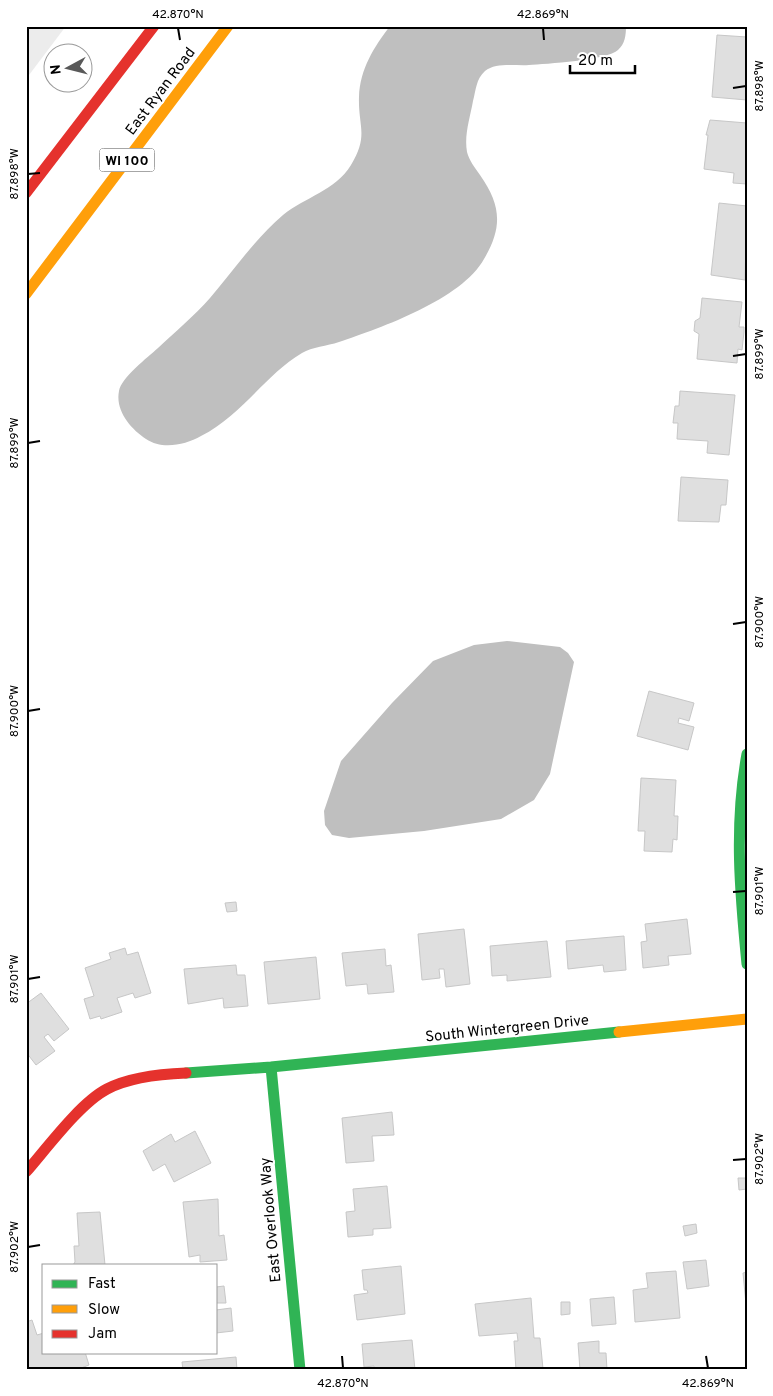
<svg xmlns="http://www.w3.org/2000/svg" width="773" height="1396" font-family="Overpass,sans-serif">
	<rect width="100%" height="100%" fill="#fff"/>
	<path fill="#ececec" d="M26,26H66L26,79Z"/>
	<path fill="#bfbfbf" d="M390,26H626C626,35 625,44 618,50C608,60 545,64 529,65C515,66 496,62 485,71C476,79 476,90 473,101C470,118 464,135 467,152C469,160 475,168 480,175C501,205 503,227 484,259C462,299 381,328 339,342C327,346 312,347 302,353C265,375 242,415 201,436C185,445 162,450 146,439C131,429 115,411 119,391C121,378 148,357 158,348C175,332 194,316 210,298C234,270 254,240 283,215C305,197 335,191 351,165C369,135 358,127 359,97C360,69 374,47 390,26Z
		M507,641L560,647L568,653L574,662L550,774L534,800L501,819L424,831L349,838L332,835L325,825L324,811L341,761L392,703L433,661L474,645Z"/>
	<path fill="#dfdfdf" stroke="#c7c7c7" d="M717,35L747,37V100L712,97Z
		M710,120L747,123V184L733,183L734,173L704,169L708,135H706Z
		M719,203L747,206L745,280L711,275Z
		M702,298L742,302L739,327H744V332L742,350L738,349L737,363L697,359L699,334L694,331L695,321L700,318Z
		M680,391L735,395L729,455L707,453L708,441L677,439L678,423H673L675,406H679Z
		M681,477L728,480L726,505H721L719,522L678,521Z
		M649,691L694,703L689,721L679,718L678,723L694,727L688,750L637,736Z
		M641,778L676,780L674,816H678L677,840L673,839L672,852L644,851L645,831H638Z
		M236,902L237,911L227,912L225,903Z
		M687,919L691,954L668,956L669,965L643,968L641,942L647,941L645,924Z
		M464,929L470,984L446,987L444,969H439L440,978L422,980L418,934Z
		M624,936L626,970L604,972L603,965L568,969L566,941Z
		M547,941L551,977L507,981V975L492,976L490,946Z
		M125,948L127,955L138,952L151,993L135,998L133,993L117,998L122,1012L101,1019L100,1016L90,1019L84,999L94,996L85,968L111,959L109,953Z
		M385,949L386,966L391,965L394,992L368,994L367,984L346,986L342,953Z
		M316,957L320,999L268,1004L264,962Z
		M236,965L237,975H245L248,1006L224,1008L223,998L188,1004L184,969Z
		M41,993L69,1029L54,1041L48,1034L44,1037L55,1051L36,1065L26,1052V1004Z
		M392,1112L394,1135L372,1136L374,1161L346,1163L342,1118Z
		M195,1131L211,1163L174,1182L165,1164L153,1171L143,1151L171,1134L175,1142Z
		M738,1178H747V1189L739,1190Z
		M387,1186L391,1228L373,1229V1235L348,1237L346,1212L355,1211L353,1189Z
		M218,1199L219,1236L224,1235L227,1260L200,1262V1255L189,1257L183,1202Z
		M100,1212L105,1265H73L75,1262L74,1246H79L77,1213Z
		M696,1224L697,1233L685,1236L683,1226Z
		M706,1260L709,1286L687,1289L683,1262Z
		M401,1266L405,1314L357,1320L354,1295L368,1293L367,1290H364L362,1270Z
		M676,1271L680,1318L635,1322L633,1290L648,1288L646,1273Z
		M747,1272V1304H746L743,1273Z
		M224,1286L226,1303H216V1287Z
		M614,1297L616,1324L592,1326L590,1299Z
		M531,1298L534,1338H540L543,1369L516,1370L514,1341H518L517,1333L479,1336L475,1304Z
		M561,1302H570V1314L561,1315Z
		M231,1308L233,1331L216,1333V1310Z
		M32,1320L37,1335L44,1333V1352H85L89,1365L76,1370H26V1322Z
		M412,1340L415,1370H374V1366L364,1367L362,1344Z
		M599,1341V1353H606L607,1370H580L578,1343Z
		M236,1357L237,1370H183L182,1362Z"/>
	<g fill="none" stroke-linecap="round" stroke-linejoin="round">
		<path stroke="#30b455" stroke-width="11" d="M747,754C734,825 740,893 747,964
			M271,1067L300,1370
			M186,1073L271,1067L619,1032"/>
		<path stroke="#ff9f0a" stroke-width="11" d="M26,294L228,26
			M619,1032L747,1019"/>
		<path stroke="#e5322d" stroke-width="11" d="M26,193L154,26
			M26,1172C47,1148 80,1103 107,1089C130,1077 160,1074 186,1073"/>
	</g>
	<path fill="none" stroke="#000" stroke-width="2" d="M178,28L180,40M543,28L544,40M733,88L746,86M28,174L40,173M733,356L746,354M28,443L40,441M733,624L746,622M28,711L40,709M733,892L746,891M28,979L40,977M733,1160L746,1159M28,1247L40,1245M342,1356L343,1368M706,1356L708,1368"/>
	<g text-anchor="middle" stroke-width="4" stroke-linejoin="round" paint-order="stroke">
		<rect fill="#fff" stroke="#4c4c4c" stroke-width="1" x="99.5" y="148.5" width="55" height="23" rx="4"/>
		<g font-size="14" font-weight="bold" fill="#000">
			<text x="127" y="165">WI 100</text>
		</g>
		<g font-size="15" fill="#000" stroke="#fff">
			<text transform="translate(160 91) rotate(-53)" y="5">East Ryan Road</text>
			<text transform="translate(507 1028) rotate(-6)" y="5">South Wintergreen Drive</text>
			<text transform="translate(270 1220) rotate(-95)" y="5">East Overlook Way</text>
		</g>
	</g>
	<rect width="773" height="1396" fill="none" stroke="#ffffff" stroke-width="55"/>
	<rect x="42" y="1264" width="175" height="90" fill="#ffffff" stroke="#999999"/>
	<rect x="52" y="1280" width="25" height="8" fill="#30b455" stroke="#999999"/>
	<text x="88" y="1288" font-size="15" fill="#000000">Fast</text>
	<rect x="52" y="1305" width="25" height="8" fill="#ff9f0a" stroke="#999999"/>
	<text x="88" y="1314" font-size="15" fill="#000000">Slow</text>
	<rect x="52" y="1330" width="25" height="8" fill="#e5322d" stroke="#999999"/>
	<text x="88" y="1338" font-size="15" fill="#000000">Jam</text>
	<g transform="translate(68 68) rotate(263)"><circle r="24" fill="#ffffff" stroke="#999999"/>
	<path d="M0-4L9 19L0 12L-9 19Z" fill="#595959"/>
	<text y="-8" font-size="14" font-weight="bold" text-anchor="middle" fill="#000000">N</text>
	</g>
	<path d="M570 65v8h65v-8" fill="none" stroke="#000000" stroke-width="2.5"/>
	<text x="578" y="65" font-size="15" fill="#000000" stroke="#ffffff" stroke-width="4" paint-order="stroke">20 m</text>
	<rect x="28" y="28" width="718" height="1340" fill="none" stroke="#000" stroke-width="2"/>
	<g font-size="12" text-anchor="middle" fill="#000">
		<text x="178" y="18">42.870°N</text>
		<text x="543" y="18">42.869°N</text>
		<text transform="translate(759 86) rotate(-90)" y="4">87.898°W</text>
		<text transform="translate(14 174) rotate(-90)" y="4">87.898°W</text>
		<text transform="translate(759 354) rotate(-90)" y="4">87.899°W</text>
		<text transform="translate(14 443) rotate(-90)" y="4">87.899°W</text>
		<text transform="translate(759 622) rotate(-90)" y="4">87.900°W</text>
		<text transform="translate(14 711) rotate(-90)" y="4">87.900°W</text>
		<text transform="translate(759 891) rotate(-90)" y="4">87.901°W</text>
		<text transform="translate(14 979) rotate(-90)" y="4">87.901°W</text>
		<text transform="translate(759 1159) rotate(-90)" y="4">87.902°W</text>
		<text transform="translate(14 1247) rotate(-90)" y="4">87.902°W</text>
		<text x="343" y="1387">42.870°N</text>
		<text x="708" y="1387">42.869°N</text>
	</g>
</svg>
